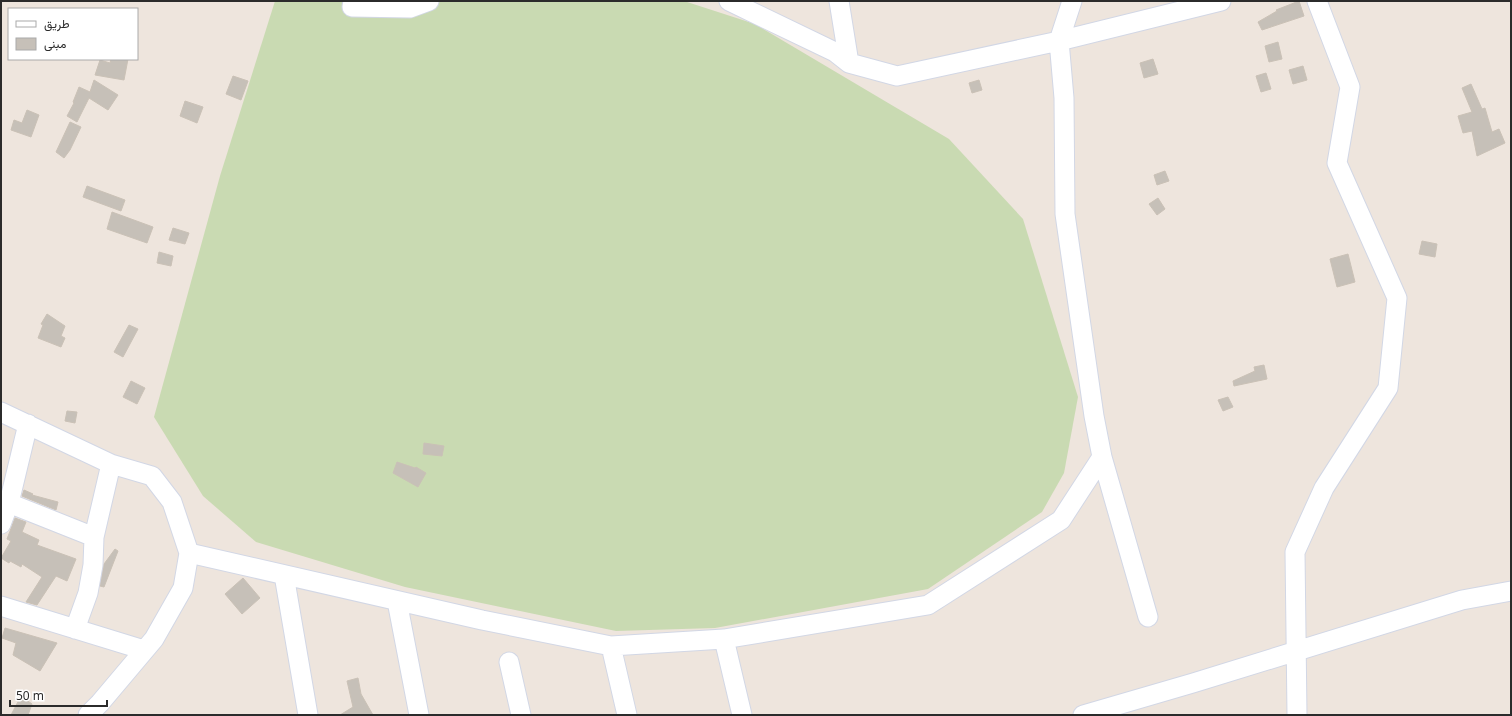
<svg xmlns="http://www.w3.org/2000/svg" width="1512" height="716" font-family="'Noto Sans',Vazirmatn,sans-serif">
	<rect width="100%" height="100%" fill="#eee5dd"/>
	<path fill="#c9dab2" d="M275,1H684L755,24L949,139L1023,219L1078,397L1064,473L1042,512L928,589L715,628L616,631L405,587L256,542L203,496L154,417L220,176Z"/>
	<path fill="#c6c0b8" stroke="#cac1b6" d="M1299,1L1304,16L1262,30L1258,22L1277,11L1276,10Z
		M1278,42L1282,59L1269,62L1265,46Z
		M111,59H128L124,80L95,75L100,60L110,63Z
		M1153,59L1158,74L1144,78L1140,63Z
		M1303,66L1307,80L1293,84L1289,70Z
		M1266,73L1271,89L1261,92L1256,76Z
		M233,76L248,81L241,100L226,94Z
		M94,80L118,95L108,110L89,98L77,122L67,116L74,103L73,102L79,87L90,92Z
		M979,80L982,90L972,93L969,83Z
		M1471,84L1482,109L1485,108L1492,132L1499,129L1505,143L1477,156L1472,131L1463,133L1458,116L1472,112L1462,88Z
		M185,101L203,107L197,123L180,116Z
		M27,110L39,115L31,137L11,130L14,120L22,123Z
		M70,122L81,127L70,150L64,158L56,152Z
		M1165,171L1169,181L1157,185L1154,175Z
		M87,186L125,200L121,211L83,197Z
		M1158,198L1165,209L1157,215L1149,204Z
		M112,212L153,227L147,243L107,229Z
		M173,228L189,233L185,244L169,240Z
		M1422,241L1437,244L1435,257L1419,254Z
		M159,252L173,256L171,266L157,263Z
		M1348,254L1355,282L1337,287L1330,259Z
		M47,314L65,326L61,336L65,338L61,347L38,338L43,325L41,324Z
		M129,325L138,329L123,357L114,352Z
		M1264,365L1267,379L1234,386L1233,381L1255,371L1254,367Z
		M131,381L145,388L137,404L123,397Z
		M1228,397L1233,407L1223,411L1218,400Z
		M67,411L77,412L75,423L65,421Z
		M424,443L444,446L442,456L423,454Z
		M397,462L415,468L416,467L426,473L418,487L393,473Z
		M24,490L33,494L32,495L58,502L56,510L22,496Z
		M15,518L26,522L22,532L39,540L37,545L76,559L67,581L56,576L37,605L26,602L42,577L22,564L21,567L10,561L9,563L1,558L11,541L7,539Z
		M115,549L118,551L104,587L100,586L104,564Z
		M243,578L260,598L242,614L225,594Z
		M5,628L57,643L40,671L13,655L16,643L2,638Z
		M358,678L361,694L373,715H340L353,707L347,681Z
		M21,696L32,704L28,715H11Z"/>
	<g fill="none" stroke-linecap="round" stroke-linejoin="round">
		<defs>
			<path id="minor" d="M353,1L352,7L410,8L429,1
				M729,1L835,52L849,63L897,76L1059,41L1221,1
				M839,1L849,63
				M1072,1L1059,41L1064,98L1065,214L1094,416L1102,457L1148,617
				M1,412L111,464L152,476L172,502L189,553L183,588L154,639L100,703L88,715
				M1,500L94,537
				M1,524L9,503L28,424
				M189,553L482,620L611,646L724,639L928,605L1061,520L1102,457
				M284,575L308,715
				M397,601L419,715
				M1,606L144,650
				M75,629L88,593L93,565L94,537L111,464
				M724,639L742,715
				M611,646L627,715
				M509,662L521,715
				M1083,715L1193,683L1462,600L1511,591
				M1297,715L1295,552L1324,488L1388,388L1397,298L1337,163L1350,87L1317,1"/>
		</defs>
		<use href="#minor" stroke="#d2d7e5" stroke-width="21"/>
		<use href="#minor" stroke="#fff" stroke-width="19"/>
	</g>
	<rect width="1512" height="716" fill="none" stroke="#2b2b2b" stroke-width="4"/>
	<rect x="8" y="8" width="130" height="52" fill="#ffffff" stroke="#aaaaaa"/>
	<rect x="16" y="21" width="20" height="6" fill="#ffffff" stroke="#aaaaaa"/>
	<text x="44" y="28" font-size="12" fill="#2b2b2b">طريق</text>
	<rect x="16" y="38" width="20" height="12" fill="#c6c0b8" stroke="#aaaaaa"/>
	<text x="44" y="48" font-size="12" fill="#2b2b2b">مبنى</text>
	<path d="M10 700v6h97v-6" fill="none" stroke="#2b2b2b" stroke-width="2"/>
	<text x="16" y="700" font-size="12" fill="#2b2b2b" stroke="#ffffff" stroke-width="3" paint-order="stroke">50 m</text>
</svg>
